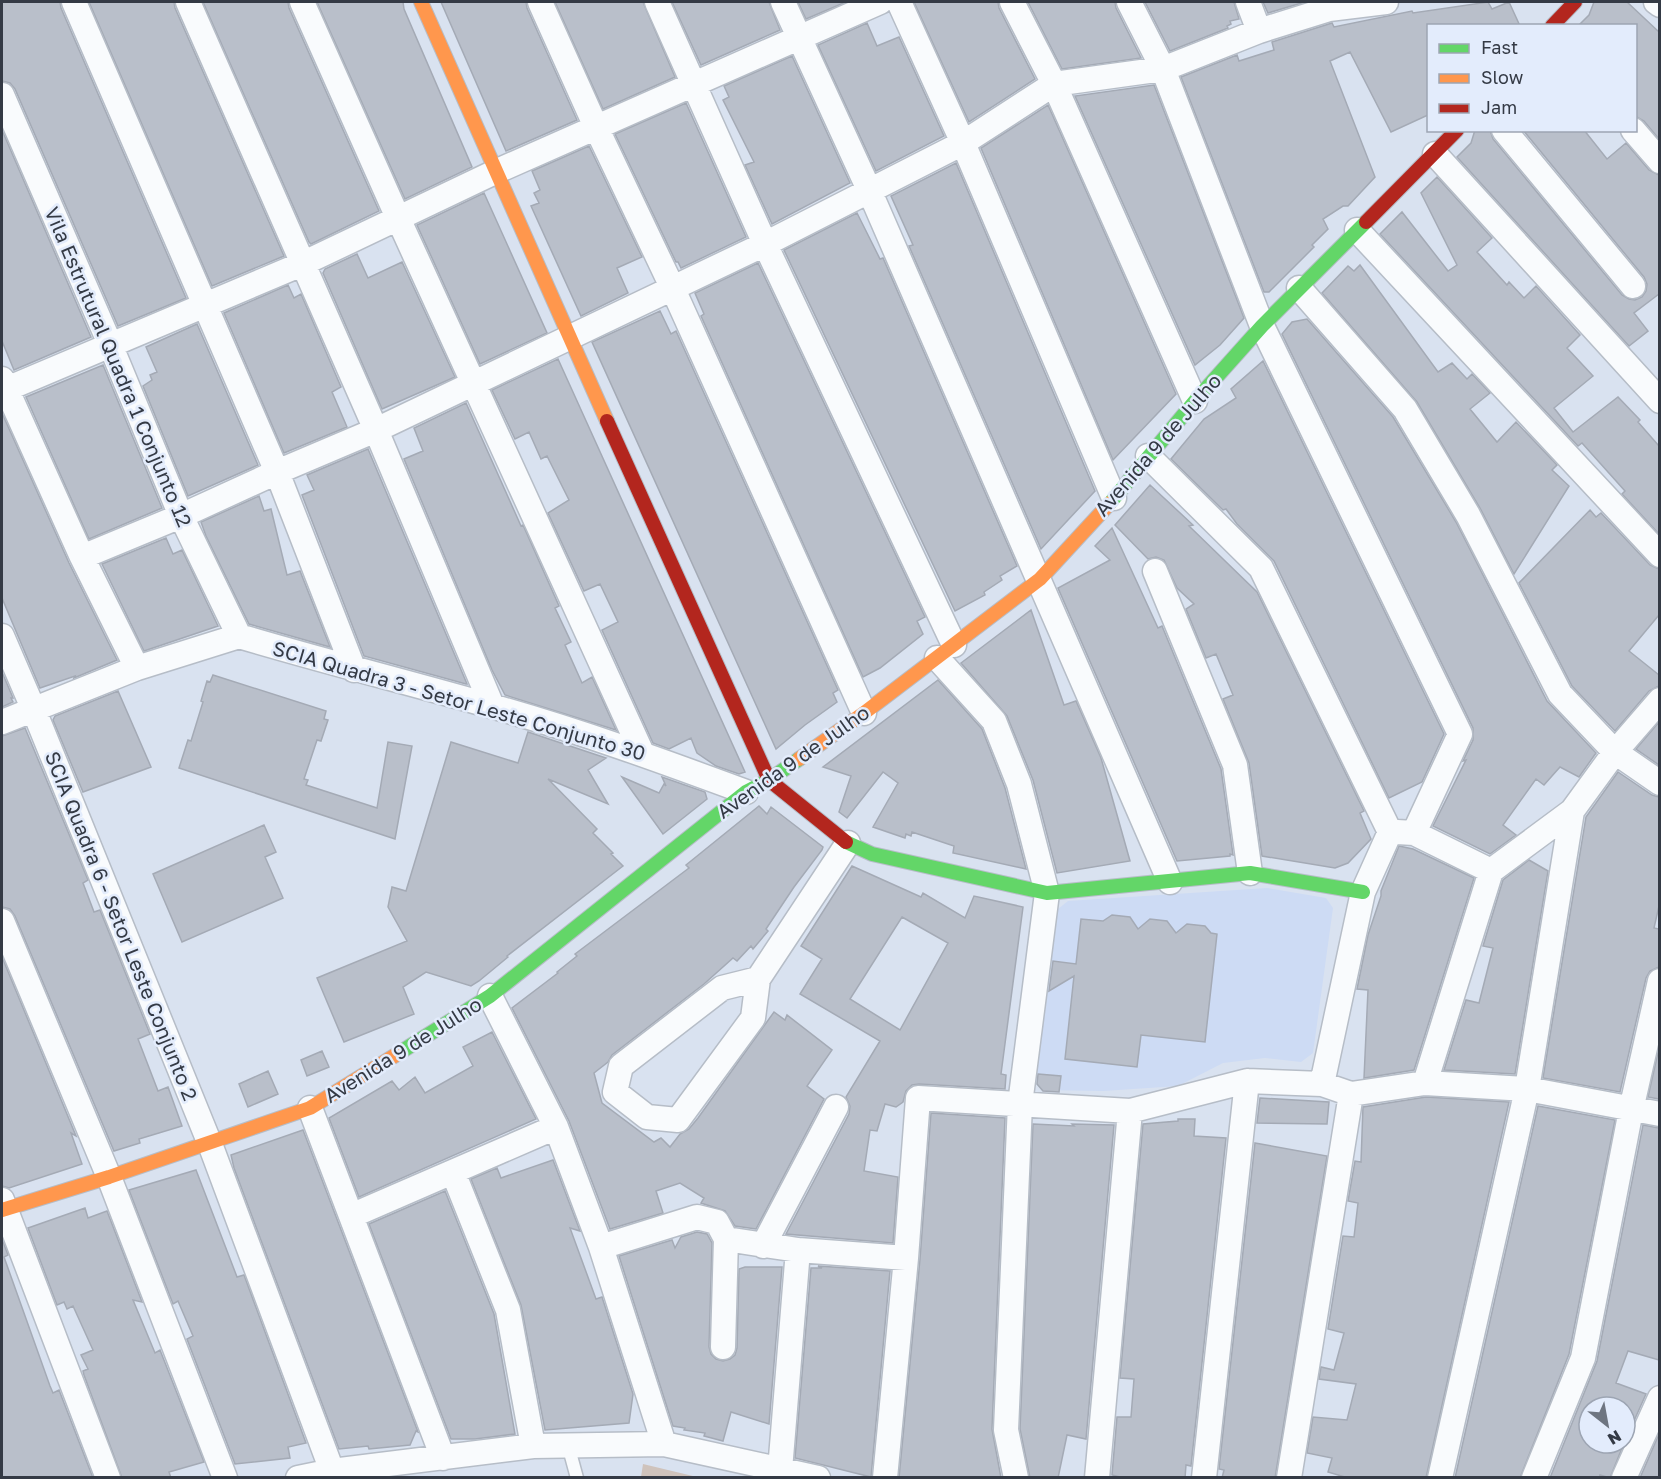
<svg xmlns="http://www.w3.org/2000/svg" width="1661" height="1479" font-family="'Golos Text',sans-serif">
	<rect width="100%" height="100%" fill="#d9e2f0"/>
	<path fill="#cddbf4" d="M1267,888L1326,898L1333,908L1313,1053L1301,1062L1265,1058L1223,1063L1178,1086L1103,1091L1043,1090L1034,1077L1053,913L1068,901Z"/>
	<path fill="#cfc3bc" d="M643,1464L697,1477H641Z"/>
	<path fill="#b9bfca" stroke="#a4aab5" stroke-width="1.5" fill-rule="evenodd" d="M2,2H60L61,8L186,298L118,326L15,89L10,83L2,81Z
		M89,2H174L175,8L284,256L212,286Z
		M203,2H288L289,8L379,211L311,244L309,242Z
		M317,2H403L404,9L472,167L405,199Z
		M441,2H526L527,8L577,120L506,151Z
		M555,2H643L675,77L603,109Z
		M672,2H769L780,30L701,65Z
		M798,2H846L806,19Z
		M914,2H998L999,8L1035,79L969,122Z
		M1028,2H1115L1116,8L1141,58L1062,69Z
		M1145,2H1234L1239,19L1230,21L1231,24L1227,26L1228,28L1170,51Z
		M1263,2H1305L1268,13Z
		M1488,2L1492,9L1509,2L1520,26H1428V115L1391,132L1350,52L1330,61L1375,177L1348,206H1343L1323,219L1328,229L1312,245L1314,247L1269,292H1264L1181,77L1237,55L1239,61L1274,50L1272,42L1332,23L1334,27L1412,11L1413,13Z
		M1594,2H1627L1659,32V139L1644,121L1635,116V26H1578L1589,15Z
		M867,23L877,46L899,37L944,136L876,171L818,45Z
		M792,56L850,183L772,224L745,165L754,162L723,100L729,97L724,86Z
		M1154,85L1244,318L1220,345L1195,365L1075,96Z
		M686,103L746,237L681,268L678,262H676L615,134Z
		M1048,105L1176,394L1113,460L981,148Z
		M2,130L91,337L14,370L2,341Z
		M1475,130H1490L1493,139L1622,295L1629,299L1635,300L1642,297L1646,291L1647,284L1644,277L1523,130H1584L1607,159L1626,143L1649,170L1659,175V294L1634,313L1648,331L1629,346L1457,157L1471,143Z
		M589,146L642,257L617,268L628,293L581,316L531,206L539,203L534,193L540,190L532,171Z
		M956,163L1095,491L1041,549L909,246L913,245L891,196Z
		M1437,177L1492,238L1477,252L1507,285L1509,282L1524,298L1536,286L1580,335L1567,348L1593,376L1554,408L1573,432L1618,397L1640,420L1638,422L1659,446V534L1622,494L1625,491L1582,443L1578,446L1380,234L1402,212L1448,271L1457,265L1421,193Z
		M484,193L547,333L480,364L417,225Z
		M857,213L880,259L883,258L1017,566L1000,576L1002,580L984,592L985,595L955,611L784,250Z
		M357,254L368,278L402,262L455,377L382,409L323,273L325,269Z
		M758,263L925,617L917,621L923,634L880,668L863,677L701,316L704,314L695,293Z
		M1360,265L1438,372L1452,363L1467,379L1472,374L1490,393L1470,409L1497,442L1516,422L1557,465L1552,470L1569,486L1514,574L1480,508L1417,402L1322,293L1348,266L1354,271Z
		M288,285L294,298L301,294L341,387L332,392L347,427L284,453L224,313Z
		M660,311L671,334L676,331L838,690L833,693L837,702L805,725L776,749L592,342Z
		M1307,319L1393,417L1456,522L1547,701L1596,753L1579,777L1560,767L1544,785L1536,779L1503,825L1516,835L1490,854L1433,826L1466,760L1463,761L1473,740V728L1282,334L1292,322Z
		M197,324L258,465L188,496L143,386L152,380L150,375L157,372L146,347Z
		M558,359L745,772L739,774L716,766L697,753L691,738L669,749L653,743L602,630L618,622L600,584L584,591L548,513L569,500L547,456L541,459L529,432L515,439L492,390Z
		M1263,361L1444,734L1422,782L1389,798L1274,561L1237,524L1226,509L1223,510L1171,459L1204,419L1236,398L1231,389Z
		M103,365L162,508L89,539L26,397Z
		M466,403L521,526L523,525L559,606L555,608L571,642L565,645L582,683L592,677L616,730L505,695L492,670L404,459L423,451L414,428Z
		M2,413L69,563L117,660L74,678L75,676L40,688L2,598Z
		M368,449L467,684H466L364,656L302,495L314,490L307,475Z
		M1150,485L1193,525L1189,526L1257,592L1364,811L1360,813L1371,839L1348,863L1335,868L1262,856L1249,763L1223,699L1233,695L1216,654L1206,658L1186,609L1194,604L1177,588L1164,560L1156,557L1148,559L1115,525Z
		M259,496L264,511L271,509L287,575L300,571L330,647L249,624L206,536L201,522Z
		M1590,510L1596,517L1601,513L1650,565L1659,569V615L1629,651L1659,675V686L1649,691L1615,731L1572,686L1519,583Z
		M1112,528L1158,628L1162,626L1221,769L1233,855L1230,854V856L1177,861L1058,588L1110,560L1095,546Z
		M166,538L173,554L182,550L218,626L144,651L102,564Z
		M1031,610L1064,705L1076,701L1101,758L1130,861L1057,873L1033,780L1007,716L961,663Z
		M2,672L13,698H11L13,702L2,707Z
		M213,675L326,711L324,719L328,720L321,741L317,740L304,779L308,780L306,785L377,808L388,742L412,746L395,839L179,768L188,740L191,741L203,702L201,701L207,681L210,682Z
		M938,680L982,729L1005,788L1026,869L953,853L954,846L912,832L911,836L906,834L905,838L873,827L898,783L883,772L847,818L839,812L851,776L823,767Z
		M118,691L151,767L83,792L53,720L55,716Z
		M1659,722V765L1636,749Z
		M25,728L88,880L83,883L94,912L100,910L150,1034L138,1039L158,1091L168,1087L182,1126L139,1139L140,1143L114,1151L15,916L10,909L2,907V736Z
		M528,732L606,758L588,770L608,804L548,779L597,829L593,833L613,853L611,854L623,866L507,956L508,957L479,981L471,986L426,972L403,987L414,1014L344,1042L317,978L407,941L388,907L392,887L406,891L451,742L518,763Z
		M1618,772L1652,795L1659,797V906L1654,928L1659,929V967L1650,971L1646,978L1620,1092L1543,1078L1586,817Z
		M622,777L659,793L664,784L666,786L662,777L705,792L707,799L663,834Z
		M759,806L767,814L771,807L823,847L822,850L794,887L766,929L768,931L753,949L751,946L737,961L733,958L704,984L612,1055L608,1062L594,1073L602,1103L654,1142L661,1138L670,1147L680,1134L689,1129L698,1118L774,1012L785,1020L787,1015L832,1050L807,1086L824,1099L756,1229L735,1226L725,1211L701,1203L704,1198L680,1183L656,1191L663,1213L610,1229L569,1121L512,1008L558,973L557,972L577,956L575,954L689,868L686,865Z
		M264,825L276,852L265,857L283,898L182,942L153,874Z
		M1399,846L1413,849L1474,878L1414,1070L1364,1078L1368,990L1357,989L1368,935L1381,896V891Z
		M1529,860L1548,871L1515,1074L1444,1070L1466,1000L1479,1003L1493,948L1483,946L1503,880Z
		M852,866L921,897L923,893L965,918L974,896L1023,907L1001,1074L1006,1075L1005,1089L919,1084L912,1085L906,1091L903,1102L896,1107L885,1104L877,1131L870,1130L864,1171L898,1177L893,1243L786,1234L849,1114L850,1106L846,1097L880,1041L800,994L822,959L801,946ZM902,917L948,943L900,1030L850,999Z
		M1112,915L1130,917L1138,929L1150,919L1167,921L1176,933L1187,924L1205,926L1211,933L1217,934L1205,1042L1141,1035L1137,1067L1065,1059L1074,976L1049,991L1053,961L1076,964L1081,919L1103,921Z
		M2,957L76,1136L71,1133L82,1164L9,1188L2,1186Z
		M492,1032L536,1119L359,1197L329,1118L392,1081L399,1090L415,1077L425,1093L473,1066L463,1047Z
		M1659,1048V1099L1648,1097Z
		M322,1051L329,1067L307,1076L301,1060Z
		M268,1071L278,1094L248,1107L239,1084Z
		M1038,1074L1061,1076L1059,1092L1043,1091L1037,1084Z
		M1426,1097L1509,1102L1426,1478H1348L1328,1472L1332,1458L1307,1453L1313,1417L1347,1420L1356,1384L1319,1379L1321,1367L1334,1370L1344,1333L1328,1329L1343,1236L1354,1237L1358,1203L1348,1201L1355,1161L1361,1162L1363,1107Z
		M1260,1098L1329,1102L1327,1124L1257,1123Z
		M1538,1106L1615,1120L1569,1354L1520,1478H1455Z
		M931,1113L1005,1118L992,1429L1001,1478H899L920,1259Z
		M1178,1119H1195L1194,1136L1226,1138L1191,1466L1186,1465L1185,1478H1124L1112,1475L1117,1417H1131L1134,1379L1120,1378L1143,1124L1178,1121Z
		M1033,1124L1074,1126L1072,1124L1114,1125L1086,1439L1067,1435L1058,1478H1030L1020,1429Z
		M1643,1125L1659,1128V1360L1628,1351L1616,1383L1646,1394L1625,1441V1407H1589V1443H1624L1610,1478L1600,1475L1599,1478H1550L1597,1361Z
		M303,1130L418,1432L416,1431L410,1445L369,1449L368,1446L339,1449L234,1168L231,1155Z
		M1255,1143L1327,1156L1275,1478H1222L1224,1470L1219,1469Z
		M553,1160L580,1231L570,1228L596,1299L602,1297L633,1394L629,1423L545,1430L521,1305L471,1179L497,1168L501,1178Z
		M196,1170L237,1277L244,1275L306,1443L288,1447L290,1458L235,1464L187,1339L193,1336L178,1301L173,1304L129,1190Z
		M445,1191L494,1314L515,1434L475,1439H451L369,1224Z
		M85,1208L88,1218L107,1211L142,1302L133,1300L155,1353L160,1350L204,1462L169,1472L171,1478H122L84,1375L83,1371L88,1369L81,1355L93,1350L73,1306L67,1309L64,1302L57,1305L28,1228Z
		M697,1232L707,1234L712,1243L709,1347L711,1354L716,1359L723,1361L730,1359L735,1355L737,1348L739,1269L745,1267H782L769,1424L731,1412L723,1441L704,1436L705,1433L684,1430L685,1428L673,1426L619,1256L672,1240L675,1248L681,1237Z
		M2,1239L8,1255L4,1257L50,1386L53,1393L59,1390L93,1478H2Z
		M818,1266L890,1271L871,1477L795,1458L811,1268H822Z
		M1659,1434V1478H1640Z"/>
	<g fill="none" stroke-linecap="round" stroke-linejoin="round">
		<defs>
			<path id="lane" d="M568,1445L577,1478"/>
			<path id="street" d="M74,2L277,472L354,670
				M188,2L376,430L492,706
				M302,2L398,218L642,753
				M540,2L596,127L673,289L864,713
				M657,2L765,244L954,645
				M783,2L870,192L1170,882
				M899,2L963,143L1114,498
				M1012,2L1054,84L1195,401
				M1129,2L1163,69L1262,326L1460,734L1414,833
				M1248,2L1259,31
				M1656,2L1660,5
				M2,95L110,344L181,516L239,636
				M1504,130L1633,286
				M1633,130L1660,161
				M1435,154L1660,401
				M1357,230L1660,555
				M1299,288L1405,409L1468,515L1560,694L1615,752L1660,783
				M2,379L82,557L137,668
				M2,391L302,264L495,172L880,2
				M1148,456L1261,568L1390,832L1363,892L1322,1084
				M82,557L181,516L277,472L376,430L765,244L963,143L1054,84L1163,69L1259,31L1329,9L1386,2
				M1155,571L1235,765L1250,873
				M2,636L33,708L210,1144L332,1471
				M239,636C323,661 407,682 491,706C577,730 662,761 746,792
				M937,658L994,721L1019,784L1047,893L1020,1104L1006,1430L1016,1478
				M2,722L137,668L239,636
				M1397,832L1414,833L1491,871
				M2,921L109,1177L225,1478
				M758,979L753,1018L678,1120L647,1117L615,1092L621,1066L722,988L758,979L848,843
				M490,996L556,1127L601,1247L664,1444
				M1425,1083L1491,871L1572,811L1615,752L1660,700
				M310,1108L443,1458
				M453,1172L508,1310L533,1446
				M2,1200L108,1478
				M351,1216L556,1127
				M726,1239L798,1250L906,1258
				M763,1246L836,1107
				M601,1247L697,1217L717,1222L726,1239L723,1347
				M780,1470L798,1250
				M298,1478L332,1471L533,1446L664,1444L818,1478
				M885,1478L906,1258L918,1098L1130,1111L1247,1081L1322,1084L1351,1094L1425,1083L1527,1089L1660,1114
				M1097,1478L1130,1111
				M1204,1478L1247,1081
				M1289,1478L1351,1094
				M1440,1478L1527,1089L1572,811
				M1534,1478L1583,1358L1631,1110L1660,981
				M1624,1478L1660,1398"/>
			<path id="fast" d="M1110,503L1195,401L1262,326L1366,222
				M846,842L872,854L1047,893L1250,873L1363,892
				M399,1053L490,996L746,792L769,780L799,759"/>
			<path id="slow" d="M421,2L607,421
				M799,759L864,713L1040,579L1110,503
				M2,1210L109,1177L310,1108L399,1053"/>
			<path id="jam" d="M1552,26L1575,2
				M1366,222L1457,130
				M607,421L769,780L846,842"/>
		</defs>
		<use href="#lane" stroke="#b6bdc7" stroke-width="15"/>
		<use href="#street" stroke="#b6bdc7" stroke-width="27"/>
		<use href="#fast" stroke="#b6bdc7" stroke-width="16"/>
		<use href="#slow" stroke="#b6bdc7" stroke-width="16"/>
		<use href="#jam" stroke="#b6bdc7" stroke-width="16"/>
		<use href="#lane" stroke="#f9fbfd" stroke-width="12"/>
		<use href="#street" stroke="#f9fbfd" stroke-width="24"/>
		<use href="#fast" stroke="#63d668" stroke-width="14"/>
		<use href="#slow" stroke="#ff974d" stroke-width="14"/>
		<use href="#jam" stroke="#b3261e" stroke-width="14"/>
	</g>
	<g text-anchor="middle" stroke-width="5" stroke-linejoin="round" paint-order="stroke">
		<g font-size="20" fill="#343a45" stroke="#e3ecfc">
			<text transform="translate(118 367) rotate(67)" y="7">Vila Estrutural Quadra 1 Conjunto 12</text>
			<text transform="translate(1158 445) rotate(-49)" y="7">Avenida 9 de Julho</text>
			<text transform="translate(459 701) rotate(16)" y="7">SCIA Quadra 3 - Setor Leste Conjunto 30</text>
			<text transform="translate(793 762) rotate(-35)" y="7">Avenida 9 de Julho</text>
			<text transform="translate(121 926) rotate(68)" y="7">SCIA Quadra 6 - Setor Leste Conjunto 2</text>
			<text transform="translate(403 1050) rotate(-32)" y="7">Avenida 9 de Julho</text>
		</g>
	</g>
	<rect width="1661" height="1479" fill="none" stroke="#343a45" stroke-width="6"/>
	<rect x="1427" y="24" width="210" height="108" fill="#e3ecfc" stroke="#9da5b3" stroke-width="1.5"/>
	<rect x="1439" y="44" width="30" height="9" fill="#63d668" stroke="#9da5b3" stroke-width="1.5"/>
	<text x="1481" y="54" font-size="18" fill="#343a45">Fast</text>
	<rect x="1439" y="74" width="30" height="9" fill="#ff974d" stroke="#9da5b3" stroke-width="1.5"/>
	<text x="1481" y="84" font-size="18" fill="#343a45">Slow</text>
	<rect x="1439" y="104" width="30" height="9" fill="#b3261e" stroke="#9da5b3" stroke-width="1.5"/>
	<text x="1481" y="114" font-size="18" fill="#343a45">Jam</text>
	<g transform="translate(1607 1425) rotate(149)"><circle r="28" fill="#e3ecfc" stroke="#9da5b3" stroke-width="1.5"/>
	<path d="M0-4.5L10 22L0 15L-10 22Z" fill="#6e7581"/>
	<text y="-9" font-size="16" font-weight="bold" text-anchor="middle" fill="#343a45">N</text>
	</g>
</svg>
